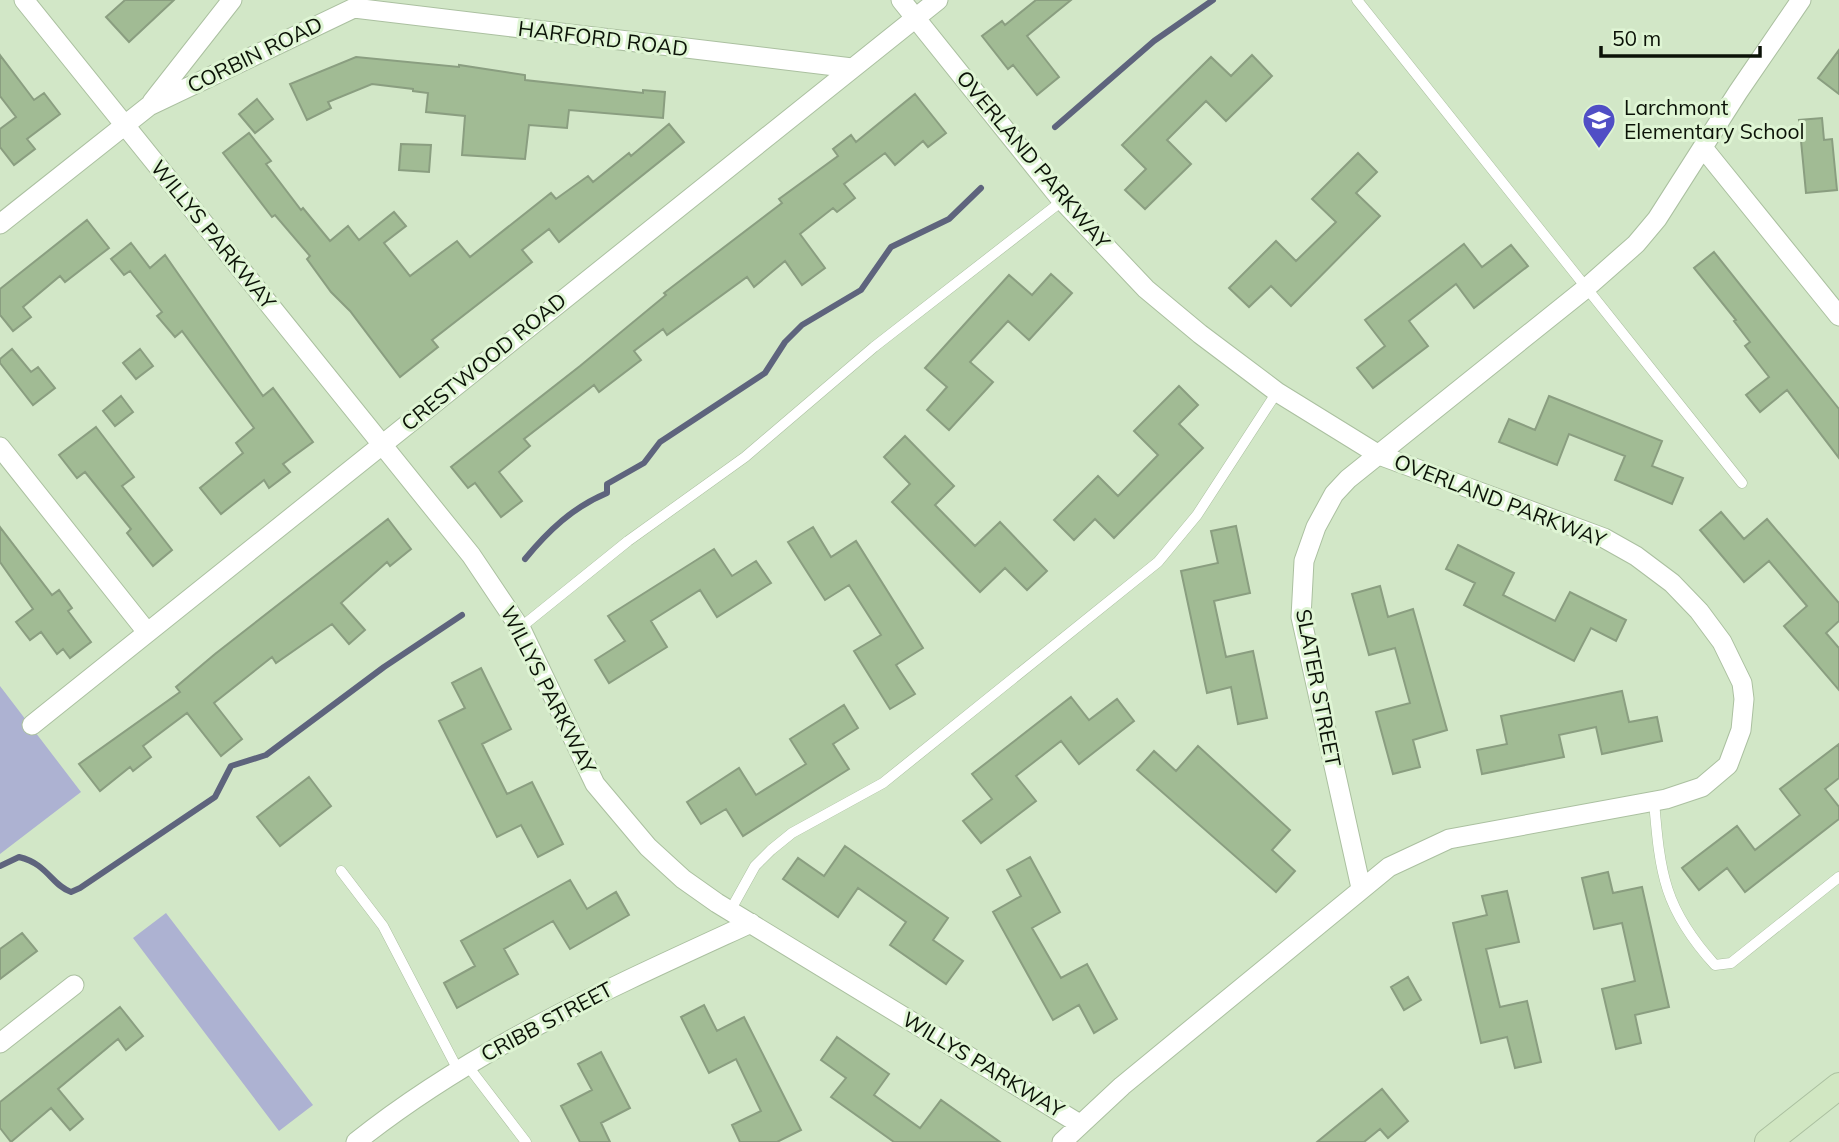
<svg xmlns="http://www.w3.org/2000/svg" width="1839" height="1142" font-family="Mulish,sans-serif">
	<rect width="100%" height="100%" fill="#d2e7c7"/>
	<path fill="#adb2d2" d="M0,686L81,792L0,854Z
		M166,913L313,1105L279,1131L133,938Z"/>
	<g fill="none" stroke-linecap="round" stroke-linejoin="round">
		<path stroke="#5e647d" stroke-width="6" d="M1055,127L1154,41L1213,0
			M525,559C548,531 573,507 607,493V484L644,463L660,442L765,373L785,342L802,325L861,290L891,247L949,219L981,188
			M0,866L19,857C48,864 51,885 71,892L80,888L215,797L231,766L266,755L384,667L462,615"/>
	</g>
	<path fill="#a1bb94" stroke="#8a9e80" stroke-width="2" d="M125,0H174L129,42L106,17Z
		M1036,0H1071L1027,36L1059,77L1037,95L1013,65L1008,69L982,36L1002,21L1005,25Z
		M1839,50V94L1818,78Z
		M0,55L34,100L44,93L60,114L27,139L35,149L14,165L0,147V129L16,117L0,96Z
		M1252,55L1272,76L1226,121L1206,101L1167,140L1191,164L1145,209L1125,190L1146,169L1122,145L1211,57L1231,76Z
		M356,57L459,67V65L525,75V80L643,93V90L665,92L663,118L569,110L567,128L529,125L525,159L462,155L465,116L426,112L428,93L413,91V89L372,84L328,102L331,108L307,120L290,84Z
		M915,94L946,133L928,147L923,141L895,165L885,153L844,184L855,198L837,212L833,208L800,234L825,268L802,285L785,261L754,287L747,277L667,335L663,329L634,351L641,360L599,392L594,385L524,439L530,446L499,472L522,501L501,517L475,483L468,488L451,467L580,366L666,295L664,293L782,203L779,199L838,156L833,149L851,135L856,142Z
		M257,99L273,119L255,133L239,114Z
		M1822,118L1824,140L1832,139L1837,190L1806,193L1799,120Z
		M669,124L684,142L559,242L549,229L522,250L532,262L432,340L438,347L400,377L350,311L331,292L307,259L310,256L275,215L272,217L223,153L249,133L271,161L266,164L301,210L303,208L330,241L348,226L359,240L394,212L406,226L384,243L410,276L457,241L470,257L551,193L556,199L588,176L593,182L629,153L631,156Z
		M401,144L431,145L429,172L399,170Z
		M1358,153L1377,172L1356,193L1380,216L1291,306L1271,286L1249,307L1229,288L1276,241L1296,261L1336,222L1312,199Z
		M87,220L109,248L65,282L60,276L23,307L31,317L13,331L0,315V289Z
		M131,243L150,268L165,255L263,396L273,388L313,442L283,464L290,472L269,488L264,480L221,514L200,488L243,453L236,443L254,428L182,331L175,337L157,316L162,312L130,271L124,275L111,259Z
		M1464,244L1482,267L1511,245L1528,266L1474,308L1456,284L1409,321L1428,346L1373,388L1357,368L1385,346L1365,320Z
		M1714,252L1839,409V458L1787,390L1760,412L1746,395L1769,377L1745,346L1750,342L1734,321L1736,320L1694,268Z
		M1051,274L1072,293L1029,340L1008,321L970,362L993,382L949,430L927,410L947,387L925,368L1009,275L1032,295Z
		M12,349L31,372L38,367L55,388L33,405L0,363V359Z
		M140,349L153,366L136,379L123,363Z
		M1179,386L1198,405L1179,424L1203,448L1114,538L1095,519L1074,540L1054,520L1098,476L1118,496L1158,455L1134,431Z
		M121,396L133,412L115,426L103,411Z
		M1549,396L1662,441L1652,466L1683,478L1672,504L1615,480L1625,456L1569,434L1557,465L1499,442L1509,419L1535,430Z
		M96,427L134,477L122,486L172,550L153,566L127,533L131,529L85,472L77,478L59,455Z
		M905,436L954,486L935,505L975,546L1000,522L1047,571L1027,590L1005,568L980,592L892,502L910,484L884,457Z
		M1721,512L1744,539L1767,519L1839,603V621L1826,633L1839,648V690L1784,626L1807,606L1769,561L1744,582L1700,530Z
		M388,519L411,549L390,566L387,562L341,603L365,630L349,644L332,624L276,663L272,657L214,703L242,739L221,756L187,713L143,746L151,757L133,771L130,767L100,791L79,764L180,692L176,687L215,654Z
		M1236,526L1250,593L1214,601L1226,657L1253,651L1267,718L1238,724L1231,687L1207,693L1181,571L1218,563L1211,531Z
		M0,527L52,595L59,590L72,608L68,611L91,642L70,658L63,649L57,654L41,632L30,640L16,622L33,609L0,562Z
		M813,527L831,557L856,541L923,648L896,665L915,694L890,709L854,651L881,635L849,585L825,600L788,542Z
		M1458,545L1514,573L1503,595L1555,621L1570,592L1626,620L1616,641L1591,628L1574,661L1464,605L1475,583L1446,569Z
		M714,549L732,576L756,561L771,583L717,617L700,590L651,621L667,647L609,683L595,660L625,641L608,616Z
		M1380,586L1388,617L1413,609L1447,730L1413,740L1420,767L1393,774L1376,712L1410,703L1395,648L1369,655L1352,594Z
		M481,668L511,729L482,744L507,794L532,782L563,844L538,857L521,825L497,837L439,721L465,708L452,683Z
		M1622,691L1629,722L1657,717L1662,741L1602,754L1596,727L1559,735L1564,757L1482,774L1477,750L1507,744L1501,716Z
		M1071,697L1089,720L1117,699L1134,721L1079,764L1061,741L1016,776L1036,801L981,843L963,821L992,799L972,774Z
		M844,705L858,728L833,744L849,769L743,836L726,809L701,824L687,802L739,768L756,795L806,764L790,739Z
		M1839,744V778L1825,789L1839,807V819L1745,892L1727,868L1699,890L1682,868L1737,826L1755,850L1800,815L1780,789Z
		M1198,746L1290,830L1272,850L1295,871L1276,892L1137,770L1154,751L1176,771Z
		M309,777L331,806L280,846L257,817Z
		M845,846L948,918L933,940L963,961L946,984L890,945L906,922L858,888L838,917L783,879L798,858L824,876Z
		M1030,857L1060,912L1032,928L1061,978L1087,964L1117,1019L1094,1033L1079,1005L1053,1020L993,912L1021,896L1007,870Z
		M1608,872L1613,893L1642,887L1669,1007L1635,1015L1641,1043L1616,1049L1602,989L1635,981L1622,923L1594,929L1582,878Z
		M570,880L587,909L616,892L629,915L570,949L553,921L504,949L518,974L457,1008L444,983L475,966L461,941Z
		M1507,891L1519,942L1486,949L1500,1007L1527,1001L1541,1062L1515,1068L1507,1037L1481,1043L1453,923L1487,915L1482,896Z
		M22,933L37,951L0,979V949Z
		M1408,977L1421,1000L1404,1010L1391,987Z
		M704,1005L717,1031L744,1017L801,1130L777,1142H740L732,1125L761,1111L736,1059L709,1073L681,1017Z
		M120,1007L143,1036L126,1050L118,1039L58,1089L83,1119L70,1130L51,1108L11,1142L0,1128V1102Z
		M837,1037L889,1074L874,1095L920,1128L941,1100L1000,1142H894L831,1097L846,1078L821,1060Z
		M601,1052L630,1108L601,1123L610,1142H580L561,1106L592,1090L578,1064Z
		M1382,1089L1408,1121L1388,1138L1380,1129L1364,1142H1317Z"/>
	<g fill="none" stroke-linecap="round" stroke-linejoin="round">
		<defs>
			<path id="service" d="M1357,0L1742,483
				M520,628L628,541L745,457L874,347L1062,201
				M1654,801C1660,874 1664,909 1715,965L1731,963L1839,877
				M341,871L383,926L458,1070
				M730,911L755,866L771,850L792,833L883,783L1158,562L1197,515L1277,392
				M467,1065L526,1142"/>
			<path id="minor" d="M24,0L471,555L522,631L595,784L648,847L683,879L717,903L1078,1123
				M901,0L1059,197L1146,289L1200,334L1277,392L1379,455L1604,538L1636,556L1672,583L1699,611L1722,642L1742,683L1744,699L1741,730L1728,765L1702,787L1666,799L1449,839L1389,867L1122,1086L1062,1142
				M354,8L852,68
				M152,102L232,0
				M1704,149L1839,316
				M0,224L149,106L354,8
				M0,447L147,632
				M32,725L938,0
				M1361,888L1301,617L1304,561L1316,527L1334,494L1348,479L1585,289L1636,244L1657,219L1738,92L1801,0
				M0,1043L74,985
				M356,1142C475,1047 614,986 751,923"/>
			<path id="secondary" d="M1768,1142L1839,1086"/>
		</defs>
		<use href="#service" stroke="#abc0a0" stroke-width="11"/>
		<use href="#minor" stroke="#abc0a0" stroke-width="21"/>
		<use href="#secondary" stroke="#abc0a0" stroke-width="28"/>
		<use href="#service" stroke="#fff" stroke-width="10"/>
		<use href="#minor" stroke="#fff" stroke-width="19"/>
		<use href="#secondary" stroke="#d1e7c2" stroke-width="26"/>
	</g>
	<defs>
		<symbol id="school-pin" viewBox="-11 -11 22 30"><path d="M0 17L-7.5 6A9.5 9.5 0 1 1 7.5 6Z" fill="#504ec5" stroke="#dff5d4"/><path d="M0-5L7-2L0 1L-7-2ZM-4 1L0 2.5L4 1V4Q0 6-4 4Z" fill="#fff"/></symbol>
	</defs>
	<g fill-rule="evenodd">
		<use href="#school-pin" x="1580" y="101" width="38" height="52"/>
	</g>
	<g text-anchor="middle" stroke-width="6" stroke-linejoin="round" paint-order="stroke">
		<g font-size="21" fill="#0b1207" stroke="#dff5d4">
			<text transform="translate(603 39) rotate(7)" y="7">HARFORD ROAD</text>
			<text transform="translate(255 55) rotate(-26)" y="7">CORBIN ROAD</text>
			<text transform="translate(1033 160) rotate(50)" y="7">OVERLAND PARKWAY</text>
			<text transform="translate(213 235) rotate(51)" y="7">WILLYS PARKWAY</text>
			<text transform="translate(484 362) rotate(-39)" y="7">CRESTWOOD ROAD</text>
			<text transform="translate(1500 501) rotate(21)" y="7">OVERLAND PARKWAY</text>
			<text transform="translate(1318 688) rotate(79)" y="7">SLATER STREET</text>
			<text transform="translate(548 690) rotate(63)" y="7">WILLYS PARKWAY</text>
			<text transform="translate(547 1022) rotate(-28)" y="7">CRIBB STREET</text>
			<text transform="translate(983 1065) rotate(31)" y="7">WILLYS PARKWAY</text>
		</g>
		<g font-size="21" fill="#0b1207" stroke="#dff5d4" text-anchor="start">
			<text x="1624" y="115">Larchmont<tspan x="1624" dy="24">Elementary School</tspan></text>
		</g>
	</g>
	<path d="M1601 46v10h159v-10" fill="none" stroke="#0b1207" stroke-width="3.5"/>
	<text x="1612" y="46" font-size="21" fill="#0b1207" stroke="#dff5d4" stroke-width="5" paint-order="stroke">50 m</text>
</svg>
